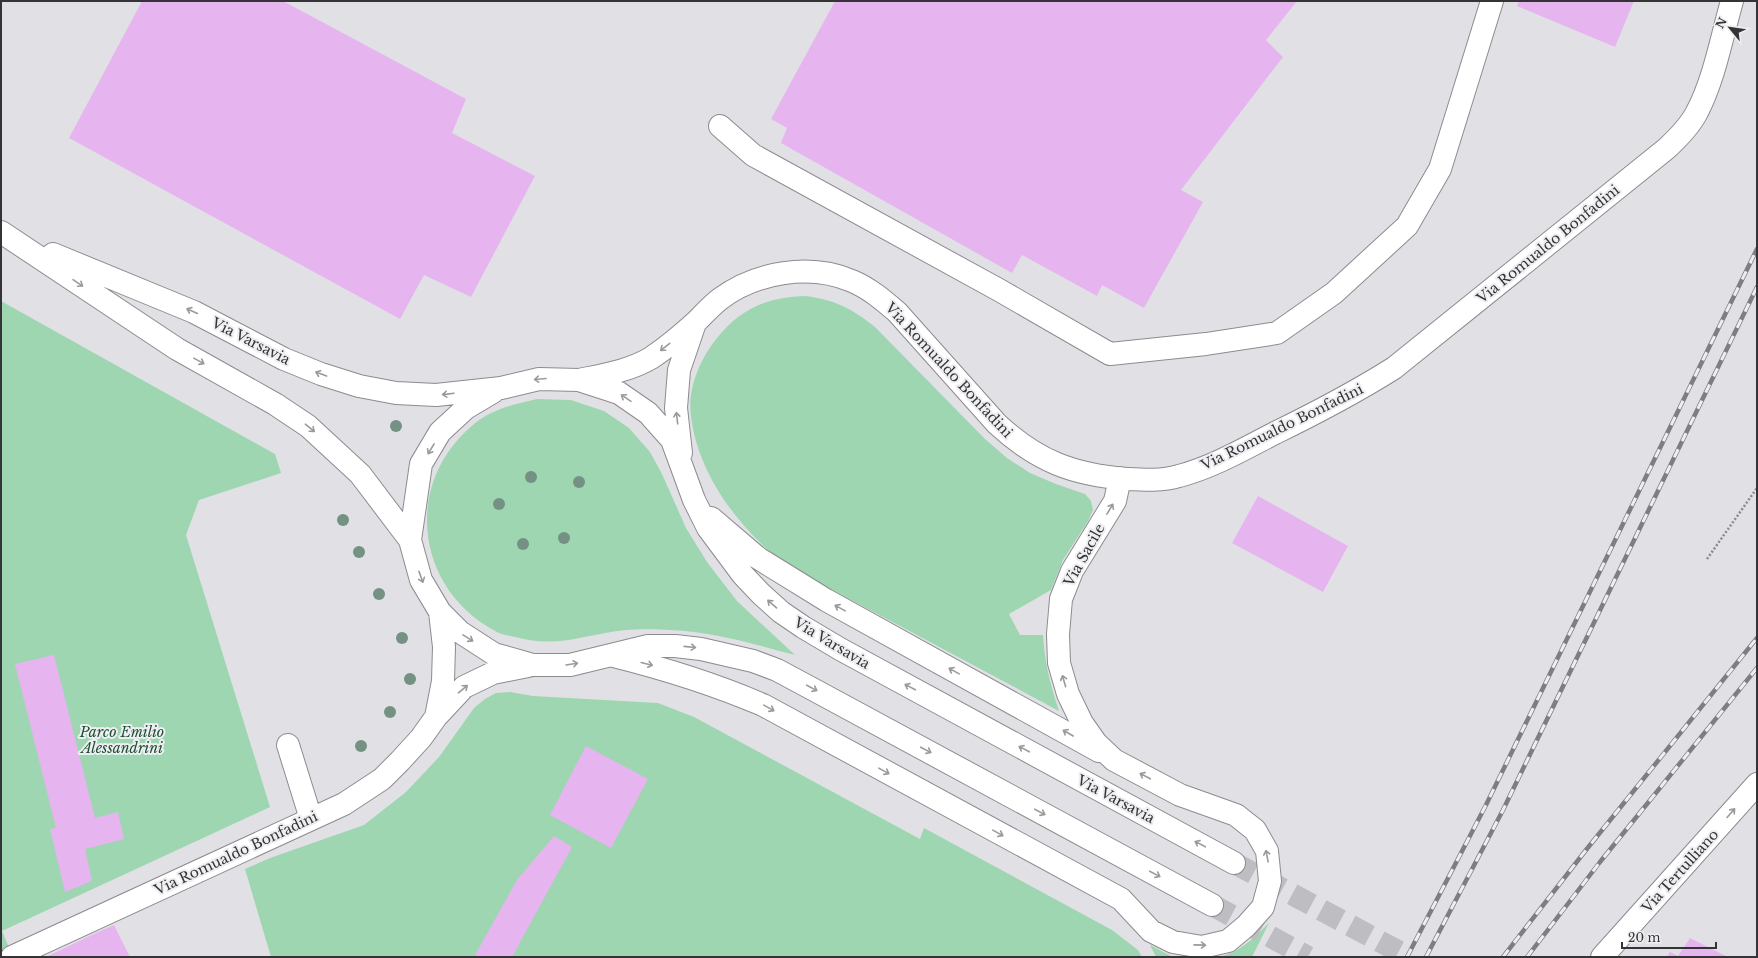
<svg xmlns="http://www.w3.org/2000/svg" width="1758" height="958" font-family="'Libre Baskerville',serif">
	<rect width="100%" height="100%" fill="#e1e1e5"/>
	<path fill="#9ed6b1" d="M806,296C835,300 853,309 875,327L985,439L1007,458L1030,473L1056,484L1085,494L1091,501L1093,510L1088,521L1063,560L1051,590L1009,614L1020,635H1043C1045,665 1050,683 1059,711L795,570C787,564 778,559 770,552C732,518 697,469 691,416C687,389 700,359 717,338C741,308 768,297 806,296Z
		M1,301L275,454L281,473L199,500L186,535L270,807L2,931L13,957H1Z
		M537,399L571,400L604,411L629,428L650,452L662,474L686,528L707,562L737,601L795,655C754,644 713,632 670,630C656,629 640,629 626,630C586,634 557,649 515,637C510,636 503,635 497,632C415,590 402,483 474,424C492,409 515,404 537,399Z
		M510,692L533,696L658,703L694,717L920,839L924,828L1112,930L1138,950L1142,957H271L245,869L270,858L364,825L406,792L439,757L474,708L485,699L496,693Z
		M1269,923L1252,957H1219C1240,952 1254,938 1269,923Z
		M1150,945L1173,957H1156Z"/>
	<path fill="#e6b5f0" d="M142,1H283L466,99L452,133L535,176L471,297L424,275L400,319L69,138Z
		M835,1H1297L1266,40L1283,57L1181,190L1203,202L1144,308L1102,285L1097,296L1022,255L1012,273L781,143L787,128L771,119Z
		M1519,1H1634L1615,47L1517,6Z
		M1258,496L1348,546L1323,592L1232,543Z
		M54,655L95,818L118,812L124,839L85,849L92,881L65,892L50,829L56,828L15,664Z
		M586,746L648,779L611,848L550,815Z
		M554,836L572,847L512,957H474L517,880Z
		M114,925L130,957H46L98,932Z
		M1690,938L1728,957H1667L1670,952L1678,956Z"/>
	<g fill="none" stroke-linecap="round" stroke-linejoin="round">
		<path stroke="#bebec2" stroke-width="22" stroke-dasharray="22 11" stroke-linecap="butt" d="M1234,863L1409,957
			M1212,905L1308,957"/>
		<defs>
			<path id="minor" d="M720,126L753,155L999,290L1110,354L1206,344L1277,333L1334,293L1407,226L1440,169L1492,1
				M1,232L177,349L275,404L308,426L360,474L410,540L421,580L440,612L460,632L494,654L533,665H570L648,646H675L701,649L753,661L777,670L818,692L1212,905
				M53,254L194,312L284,359L321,374L359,386L396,393L436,395L501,388L539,379L579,380L619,393L648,413L672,440L694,500L708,528L743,575L761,594L781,612L803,627L840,649L1234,863
				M579,380C603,375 629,371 651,358C663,350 685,332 696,322C704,314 711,306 720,299C756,272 810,263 852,281C869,288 883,300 897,312L997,424C1037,461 1073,475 1128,479C1145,480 1162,481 1179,476C1213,467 1244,449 1275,433C1316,413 1356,392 1394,368L1666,149C1678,138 1690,126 1697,112C1714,80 1722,36 1732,1
				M681,453L676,408L679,370L695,323
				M711,518L758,558L826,600L1099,751
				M410,540L421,464L440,432L466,408L493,392
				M614,656C666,669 714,684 763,705L1121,899L1151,931L1173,942L1202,947L1228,941L1246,926L1263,907L1270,881L1267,851L1255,830L1236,815L1180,795L1114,760L1096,743L1082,723L1068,694L1059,663L1058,634L1061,599L1072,571L1115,501L1120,478
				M436,717L443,681L444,647L440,612
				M288,745L311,819
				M12,957L344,804L382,779L400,761L421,738L436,717L464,687L493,673L528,666
				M1602,957L1757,784"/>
		</defs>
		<use href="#minor" stroke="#8c8b8f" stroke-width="24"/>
		<path stroke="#8a8a8d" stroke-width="2.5" stroke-dasharray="2 2" stroke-linecap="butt" d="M1707,559L1757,488"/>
		<use href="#minor" stroke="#fff" stroke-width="22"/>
		<defs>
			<path id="rail" d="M1407,957L1486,805L1757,249
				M1426,957L1503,810L1757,287
				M1503,957L1586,850L1757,638
				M1527,957L1600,862L1757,668"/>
		</defs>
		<use href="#rail" stroke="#7e7e81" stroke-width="4.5"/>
		<use href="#rail" stroke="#eeeef2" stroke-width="3" stroke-dasharray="9" stroke-linecap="butt"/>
	</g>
	<g fill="#749183">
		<circle cx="396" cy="426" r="6"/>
		<circle cx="531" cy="477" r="6"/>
		<circle cx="579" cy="482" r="6"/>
		<circle cx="499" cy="504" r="6"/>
		<circle cx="343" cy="520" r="6"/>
		<circle cx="564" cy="538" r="6"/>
		<circle cx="523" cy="544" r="6"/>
		<circle cx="359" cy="552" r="6"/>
		<circle cx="379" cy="594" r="6"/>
		<circle cx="402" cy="638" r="6"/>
		<circle cx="410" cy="679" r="6"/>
		<circle cx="390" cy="712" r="6"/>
		<circle cx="361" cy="746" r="6"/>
	</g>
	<defs><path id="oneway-shaft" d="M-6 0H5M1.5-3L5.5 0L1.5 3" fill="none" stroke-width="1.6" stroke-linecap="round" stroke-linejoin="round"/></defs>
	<g stroke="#9a9a9a">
		<use href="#oneway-shaft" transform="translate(78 283) rotate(34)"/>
		<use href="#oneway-shaft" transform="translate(192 311) rotate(-156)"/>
		<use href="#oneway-shaft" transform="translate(665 347) rotate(142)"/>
		<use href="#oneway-shaft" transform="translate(199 361) rotate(29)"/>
		<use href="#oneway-shaft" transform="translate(321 374) rotate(-160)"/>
		<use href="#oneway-shaft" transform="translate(540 379) rotate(175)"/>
		<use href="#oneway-shaft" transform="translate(448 394) rotate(173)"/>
		<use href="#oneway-shaft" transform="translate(626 398) rotate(-146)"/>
		<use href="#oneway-shaft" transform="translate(677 418) rotate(-97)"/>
		<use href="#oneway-shaft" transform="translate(310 428) rotate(40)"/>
		<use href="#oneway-shaft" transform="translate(431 449) rotate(121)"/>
		<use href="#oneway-shaft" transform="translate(1110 509) rotate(-59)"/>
		<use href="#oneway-shaft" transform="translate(421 577) rotate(70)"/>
		<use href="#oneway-shaft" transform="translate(772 604) rotate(-139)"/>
		<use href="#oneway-shaft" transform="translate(840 608) rotate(-151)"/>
		<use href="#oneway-shaft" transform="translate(468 638) rotate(32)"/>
		<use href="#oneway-shaft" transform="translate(690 647) rotate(6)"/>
		<use href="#oneway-shaft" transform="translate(572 664) rotate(-9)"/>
		<use href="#oneway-shaft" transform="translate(647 664) rotate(14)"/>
		<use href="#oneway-shaft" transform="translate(954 671) rotate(-151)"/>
		<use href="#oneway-shaft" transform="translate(1064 681) rotate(-106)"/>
		<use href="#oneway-shaft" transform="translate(910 687) rotate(-152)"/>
		<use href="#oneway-shaft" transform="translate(812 688) rotate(28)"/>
		<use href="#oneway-shaft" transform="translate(463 689) rotate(-40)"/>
		<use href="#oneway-shaft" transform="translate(769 708) rotate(29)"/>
		<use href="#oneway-shaft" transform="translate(1068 733) rotate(-150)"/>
		<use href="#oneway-shaft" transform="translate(1024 749) rotate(-152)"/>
		<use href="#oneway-shaft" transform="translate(926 750) rotate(28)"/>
		<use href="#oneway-shaft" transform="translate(884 771) rotate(29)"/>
		<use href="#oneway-shaft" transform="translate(1145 776) rotate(-152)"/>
		<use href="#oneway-shaft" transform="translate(1040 812) rotate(28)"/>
		<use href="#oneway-shaft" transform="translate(1731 813) rotate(-49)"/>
		<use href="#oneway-shaft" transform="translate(998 833) rotate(29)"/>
		<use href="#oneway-shaft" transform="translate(1200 844) rotate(-152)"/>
		<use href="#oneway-shaft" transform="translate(1267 856) rotate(-101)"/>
		<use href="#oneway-shaft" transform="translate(1155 874) rotate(28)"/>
		<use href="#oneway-shaft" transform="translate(1200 945) rotate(1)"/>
	</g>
	<g text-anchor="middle" stroke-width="4" stroke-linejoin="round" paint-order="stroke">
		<g font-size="14" fill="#343436" stroke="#eeeef2">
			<text transform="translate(1548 244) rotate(-39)" y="5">Via Romualdo Bonfadini</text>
			<text transform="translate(251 341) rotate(27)" y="5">Via Varsavia</text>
			<text transform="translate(949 370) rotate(47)" y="5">Via Romualdo Bonfadini</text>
			<text transform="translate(1282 427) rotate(-26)" y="5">Via Romualdo Bonfadini</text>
			<text transform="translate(1084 555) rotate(-61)" y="5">Via Sacile</text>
			<text transform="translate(832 643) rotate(31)" y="5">Via Varsavia</text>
			<text transform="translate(1116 799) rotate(28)" y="5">Via Varsavia</text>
			<text transform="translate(236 853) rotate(-25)" y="5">Via Romualdo Bonfadini</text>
			<text transform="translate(1680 871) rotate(-48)" y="5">Via Tertulliano</text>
		</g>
		<g font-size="14" font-style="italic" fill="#1b4f32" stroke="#eeeef2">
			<text x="122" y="737">Parco Emilio<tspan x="122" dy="16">Alessandrini</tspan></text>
		</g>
	</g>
	<rect width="1758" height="958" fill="none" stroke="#343436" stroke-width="4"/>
	<g transform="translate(1730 28) rotate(299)" stroke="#eeeef2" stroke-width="3" paint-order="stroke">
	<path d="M0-3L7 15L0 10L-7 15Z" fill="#343436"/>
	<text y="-6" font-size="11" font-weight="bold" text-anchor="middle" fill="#343436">N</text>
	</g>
	<path d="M1622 942v6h94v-6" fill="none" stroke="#343436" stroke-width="2"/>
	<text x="1628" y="942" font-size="12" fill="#343436" stroke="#eeeef2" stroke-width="3" paint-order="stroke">20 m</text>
</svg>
